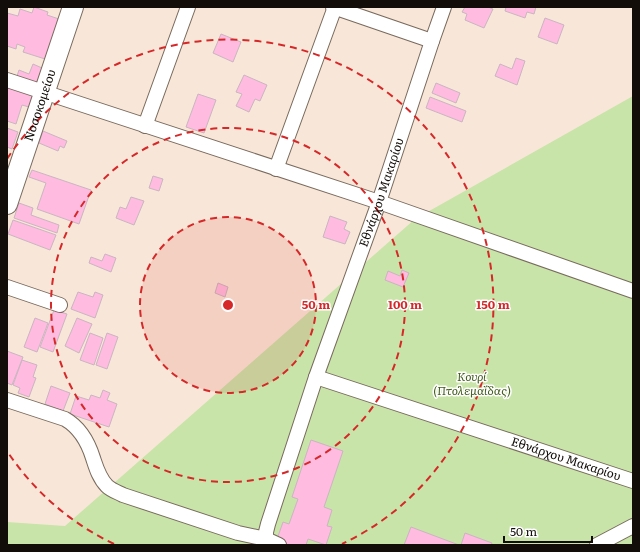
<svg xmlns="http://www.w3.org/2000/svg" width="640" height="552" font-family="Literata,serif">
	<rect width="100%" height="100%" fill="#f8e7d8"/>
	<path fill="#c8e4a9" d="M633,96V545H7V522L65,526L415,219Z"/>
	<path fill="#ffbbe0" stroke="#cab5c0" d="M34,7L48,12L47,15L59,19L45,59L23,52L25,47L17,44L16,49L7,46V13L18,16L20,9L32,13Z
		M465,7H488L493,9L484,28L465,20L467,14L462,12Z
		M506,7H536L534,14L527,12L525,18L505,11Z
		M545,18L564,25L557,44L538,37Z
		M221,34L241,42L233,62L213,53Z
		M516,58L525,61L517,85L495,76L500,64L512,69Z
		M33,64L42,68L37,83L17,76L19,70L29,74Z
		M244,75L267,85L260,101L255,99L249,112L236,106L242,94L236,92Z
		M436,83L460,93L456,103L432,93Z
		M7,84L34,93L29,107L22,105L16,124L7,121Z
		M198,94L216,100L204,133L186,127Z
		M430,97L466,111L462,122L426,108Z
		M7,128L18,132L12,149L7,147Z
		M43,131L67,141L64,148L60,146L58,151L39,143Z
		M32,170L91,190L79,224L37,209L46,183L29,177Z
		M153,176L163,179L159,191L149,188Z
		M131,197L144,201L134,225L116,218L120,207L126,209Z
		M19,203L33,208L31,215L59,225L57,233L14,218Z
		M330,216L347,222L344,229L350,232L345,244L323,237Z
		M13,220L56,235L50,250L8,234Z
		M105,254L116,258L111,272L89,263L91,257L102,261Z
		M402,270L409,273L403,287L385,280L388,271L400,276Z
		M218,283L228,287L225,297L215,293Z
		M78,292L93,297L95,292L103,295L95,318L71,309Z
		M54,310L67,314L53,352L40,347Z
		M35,318L48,323L37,352L24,347Z
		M77,318L92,324L79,353L65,346Z
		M90,333L103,338L94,365L80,360Z
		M107,333L118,337L107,369L96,365Z
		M7,351L23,357L12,385L7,383Z
		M22,360L37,365L33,377L36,378L29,397L18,393L20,388L13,385Z
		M51,386L70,393L63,411L45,404Z
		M103,390L110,393L107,400L117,404L109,427L70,414L76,396L89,400L91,395L100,398Z
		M311,440L343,451L324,507L332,510L327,526L332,527L326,545L308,539L306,545H284L276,542L283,522L289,524L298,499L292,497Z
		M411,527L459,545H404Z
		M465,533L492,543L491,545H461Z"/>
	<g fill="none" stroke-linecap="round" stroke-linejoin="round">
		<defs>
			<g id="street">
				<path d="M333,7L432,41"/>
				<path d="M7,80L379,202L633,291"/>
				<path d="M145,126L188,7"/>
				<path d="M276,169L335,7"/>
				<path d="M7,287L60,305"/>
				<path id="s1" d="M316,377L633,481"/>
				<path d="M7,400L65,419C79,427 88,442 93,458C96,467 99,478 107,486C111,490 117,492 123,495L238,533L266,539"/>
				<path id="s2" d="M279,545L266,539V532L268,524L316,377L379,202L432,41L444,7"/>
				<path d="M597,545L633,526"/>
			</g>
			<g id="secondary">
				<path id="s3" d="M7,204L73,7"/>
			</g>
		</defs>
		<use href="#street" stroke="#796a5d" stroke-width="16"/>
		<use href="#secondary" stroke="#796a5d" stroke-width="22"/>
		<use href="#street" stroke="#fff" stroke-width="14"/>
		<use href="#secondary" stroke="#fff" stroke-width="20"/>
	</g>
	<circle cx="228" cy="305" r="88" fill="#d62828" fill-opacity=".12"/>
	<g fill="none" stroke="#d62828" stroke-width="2" stroke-dasharray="7 5">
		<circle cx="228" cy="305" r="88"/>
		<circle cx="228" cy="305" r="177"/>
		<path d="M114 544A265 265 0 0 1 7 451M7 159A265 265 0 1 1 342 544"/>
	</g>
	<g text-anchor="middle" stroke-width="3" stroke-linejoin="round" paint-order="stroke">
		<g font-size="12" fill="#120d08" stroke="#fff">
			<text dy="4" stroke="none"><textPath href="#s3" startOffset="104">Νοσοκομείου</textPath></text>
			<text dy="4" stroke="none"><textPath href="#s2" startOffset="380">Εθνάρχου Μακαρίου</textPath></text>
			<text dy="4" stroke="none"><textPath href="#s1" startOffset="263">Εθνάρχου Μακαρίου</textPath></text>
		</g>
		<g font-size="12" font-style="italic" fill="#435d1c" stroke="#fff">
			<text x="472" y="381">Κουρί<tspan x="472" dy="14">(Πτολεμαΐδας)</tspan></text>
		</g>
	</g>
	<circle cx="228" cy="305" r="6" fill="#d62828" stroke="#fff" stroke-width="2"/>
	<g font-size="12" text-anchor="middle" font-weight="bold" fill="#d62828" stroke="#fff" stroke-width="3" stroke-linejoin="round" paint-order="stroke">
		<text x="316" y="309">50 m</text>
		<text x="405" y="309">100 m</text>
		<text x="493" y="309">150 m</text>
	</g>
	<rect width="640" height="552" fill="none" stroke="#120d08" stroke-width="16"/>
	<path d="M504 536v6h88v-6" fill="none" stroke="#120d08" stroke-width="2"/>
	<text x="510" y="536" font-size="12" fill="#120d08" stroke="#ffffff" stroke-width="3" paint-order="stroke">50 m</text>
</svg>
